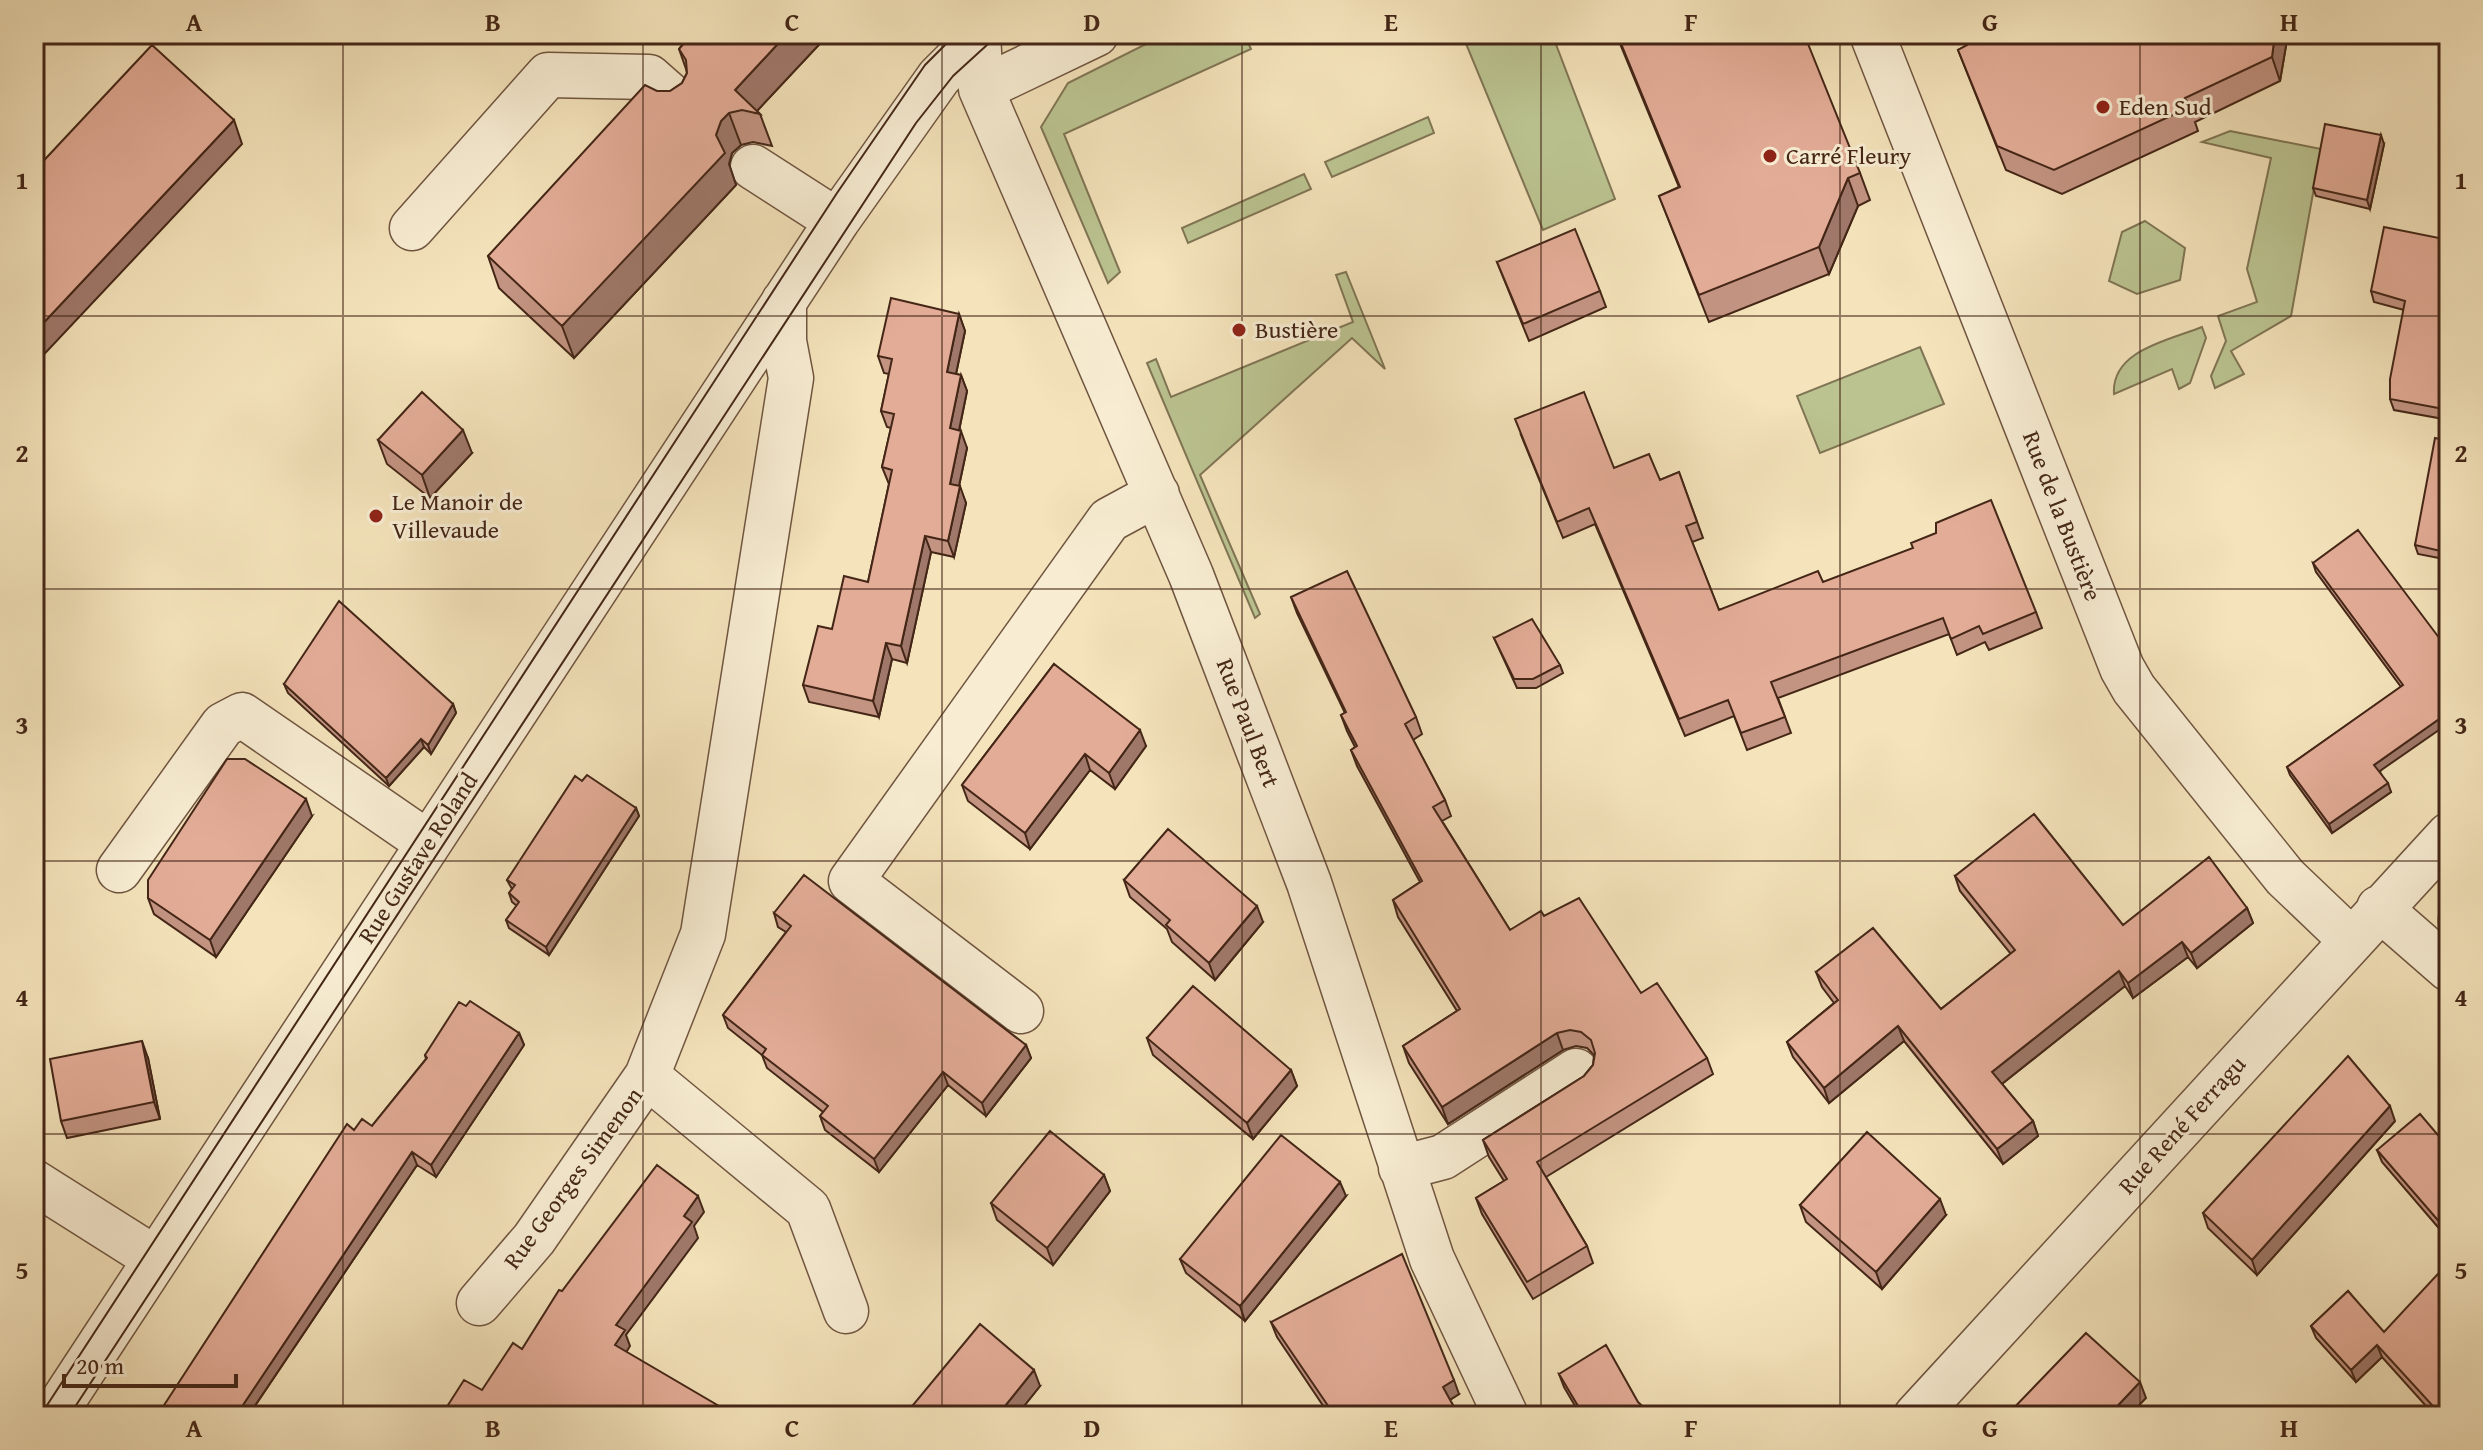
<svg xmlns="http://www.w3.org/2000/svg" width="2483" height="1450" font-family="'Gentium Book Plus',serif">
	<rect width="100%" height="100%" fill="#f4e3bb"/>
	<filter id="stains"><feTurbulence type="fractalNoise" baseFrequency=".0025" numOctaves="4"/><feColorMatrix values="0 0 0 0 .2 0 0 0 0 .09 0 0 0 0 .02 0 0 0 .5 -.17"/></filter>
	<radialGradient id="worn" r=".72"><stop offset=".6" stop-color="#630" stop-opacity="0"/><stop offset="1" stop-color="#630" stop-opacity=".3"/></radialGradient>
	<path fill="#bbc491" stroke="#807554" stroke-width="2" d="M1166,34H1244L1251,49L1064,134L1120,272L1108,283L1041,127L1068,83Z
		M1462,34H1552L1615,199L1543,230Z
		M1428,117L1434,133L1332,177L1325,162Z
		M2230,131L2321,149L2291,316L2231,351L2244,374L2215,388L2211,376L2226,341L2218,316L2257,302L2247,269L2271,158L2202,142Z
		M1304,174L1311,189L1188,243L1182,228Z
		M2145,221L2185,248L2180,280L2137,294L2109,281L2122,232Z
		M1346,272L1385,369L1352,338L1200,475L1260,614L1255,618L1147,363L1156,359L1171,397L1353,322L1336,275Z
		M2202,327L2206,338L2190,383L2179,389L2172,369L2114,394C2111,350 2170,340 2202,327Z
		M1920,347L1944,404L1820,453L1797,396Z
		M2449,878V948C2429,930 2442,899 2449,878Z"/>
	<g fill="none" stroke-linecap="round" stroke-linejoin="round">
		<defs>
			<path id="minor" d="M978,34L981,89L1191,575L1309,883L1432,1259L1506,1416
				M1872,34L2122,668L2134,689L2285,877L2350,939
				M981,89L1096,34
				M753,167L837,221
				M412,228L548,75L649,77L674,99
				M119,870L223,725L242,715L428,843
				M2379,908L2449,969
				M1021,1011L851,881L1109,520L1157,494
				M647,1076L703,934L791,378L784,341V301
				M1401,1168L1443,1157L1576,1071
				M34,1182L156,1259
				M479,1303L534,1239L647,1076L808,1209L846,1311
				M53,1416L837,221L939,77L979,37
				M1916,1416L2449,835"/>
		</defs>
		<use href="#minor" stroke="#705540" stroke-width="47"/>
		<use href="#minor" stroke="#f8edd3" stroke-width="44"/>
		<path stroke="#442617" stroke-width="2" d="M40,1416L837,193L925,65L956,34
			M69,1416L916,123L953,76L999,34"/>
	</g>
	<path fill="#c39482" stroke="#442617" stroke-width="2" d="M679,34H829L757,111L760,114L772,146L753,142L741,145L732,153L729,164L736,185L574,358L499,288L488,256L657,91H670L682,83L687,73L686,69L679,49L682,45Z
		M1616,34H1785L1860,173L1870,200L1858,206L1829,274L1709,322L1659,196L1679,187Z
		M1961,34H2288L2280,81L2195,122L2198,131L2062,194L2006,170L1958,50L1966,46Z
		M2384,144L2370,209L2316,196L2313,188Z
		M2449,240V420L2394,410L2390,399L2404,310L2374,302L2371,291Z
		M1497,262L1600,291L1606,307L1529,341Z
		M959,314L965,331L956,374L961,375L967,391L959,431L967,448L959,486L966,503L954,557L931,552L907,663L892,659L879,717L809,702L803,685L832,629L868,582L889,484L882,467L891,428L887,427L881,411L889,374L884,373L878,356Z
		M1521,435L1614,468L1660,480L1679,472L1703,538L1692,542L1719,610L1823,582L2036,612L2042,628L1989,650L1985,642L1957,655L1949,634L1778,698L1791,733L1747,750L1734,716L1685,736L1595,524L1563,538Z
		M378,440L472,453L430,498L387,464Z
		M2449,441V560L2418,554L2415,545Z
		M2313,563L2449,651L2380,772L2391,792L2332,833L2290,775L2287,767L2401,687L2316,572Z
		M1291,597L1416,717L1422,734L1413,740L1445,800L1451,816L1442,821L1510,930L1544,916L1641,993L1707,1058L1713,1074L1546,1177L1587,1246L1593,1263L1533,1299L1482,1214L1476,1198L1504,1181L1489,1157L1483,1140L1584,1076L1593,1065L1594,1055L1587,1048L1576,1046L1563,1050L1448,1124L1409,1063L1403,1046L1457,1011L1398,917L1393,900L1420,882L1357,766L1351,750L1355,747L1347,731L1341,715L1345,713L1297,613Z
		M1494,638L1560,665L1563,673L1536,688H1517Z
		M1054,664L1146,746L1115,789L1090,770L1030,849L968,801L962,785Z
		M284,684L453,704L456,713L431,754L424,747L389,786L288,693Z
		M582,781L636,808L639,816L549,955L509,928L506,920L517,906L512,902L509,893L512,889L507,880Z
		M312,816L216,957L154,914L148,898Z
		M1955,876L2123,925L2247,908L2253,923L2197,968L2188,957L2133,998L2125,986L2002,1084L2033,1121L2038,1136L2003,1164L1904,1041L1829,1103L1793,1057L1787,1042L1834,1003L1822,987L1816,972L1941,1009L2011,954L1960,891Z
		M1124,880L1263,922L1215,980L1172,942L1167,929L1130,897Z
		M774,913L1026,1045L1031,1058L986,1116L948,1085L879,1172L825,1130L820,1116L823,1112L767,1068L762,1055L728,1028L723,1015L786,932L778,927Z
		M519,1033L524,1045L436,1177L417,1165L248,1416H157L354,1130L372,1126L426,1059L425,1055Z
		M1147,1038L1291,1070L1297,1086L1253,1139L1153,1055Z
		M148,1058L160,1119L67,1138L61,1121Z
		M2395,1121L2257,1275L2208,1228L2203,1213Z
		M2449,1148V1240L2382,1162L2377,1150Z
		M1104,1175L1110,1191L1053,1265L997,1220L991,1203Z
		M1346,1196L1245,1321L1186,1273L1180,1259Z
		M1800,1205L1946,1215L1882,1289L1806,1222Z
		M2348,1291L2449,1416H2435L2382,1357L2356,1382L2316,1338L2311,1326Z
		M1271,1322L1459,1394L1450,1400L1459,1416H1330L1277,1337Z
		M1559,1374L1653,1416H1581L1564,1387Z
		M1040,1386L1016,1416H917L913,1405Z"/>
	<path fill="#9f786a" stroke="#442617" stroke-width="2" d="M787,34H829L755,113L735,90Z
		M2275,34H2288L2280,81L2272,57Z
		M729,113L741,145L732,153L729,164L736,185L574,358L562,326L716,135L721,121Z
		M234,120L242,144L34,365V333Z
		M2381,135L2384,144L2370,209L2367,200Z
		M1848,178L1858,206L1829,274L1819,247Z
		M959,314L965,331L953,388L947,372Z
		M961,375L967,391L956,445L950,428Z
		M463,430L472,453L430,498L422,475Z
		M961,431L967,448L956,500L950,484Z
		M960,486L966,503L954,557L948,541Z
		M925,536L931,552L907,663L901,646Z
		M886,643L892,659L879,717L873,701Z
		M453,704L456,713L431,754L428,745Z
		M2449,712V723L2377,773L2374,765Z
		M1140,730L1146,746L1115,789L1109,773Z
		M421,739L424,747L389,786L386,778Z
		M1085,754L1090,770L1030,849L1025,833Z
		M2388,783L2391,792L2332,833L2329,824Z
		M306,799L312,816L216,957L210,940Z
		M636,808L639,816L549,955L546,947Z
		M1257,906L1263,922L1215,980L1209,963Z
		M2247,908L2253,923L2197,968L2191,953Z
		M2182,942L2188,957L2133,998L2128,983Z
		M2119,971L2125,986L1998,1087L1992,1072Z
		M1898,1026L1904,1041L1829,1103L1824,1088Z
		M519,1033L524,1045L436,1177L431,1165Z
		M1557,1033L1563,1050L1448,1124L1442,1107Z
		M142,1041L148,1058L160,1119L154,1102Z
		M1026,1045L1031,1058L986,1116L982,1103Z
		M1291,1070L1297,1086L1253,1139L1247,1123Z
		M943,1072L948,1085L879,1172L874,1159Z
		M2390,1106L2395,1121L2257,1275L2252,1260Z
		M2033,1121L2038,1136L2003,1164L1997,1149Z
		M412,1152L417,1165L248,1416H244L241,1408Z
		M1104,1175L1110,1191L1053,1265L1047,1248Z
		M1340,1182L1346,1196L1245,1321L1240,1306Z
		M698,1196L704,1212L694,1226L698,1238L626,1335L630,1346L621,1361L615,1345L616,1325L684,1216Z
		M1940,1199L1946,1215L1882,1289L1876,1272Z
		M2377,1345L2382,1357L2356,1382L2351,1370Z
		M1034,1370L1040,1386L1016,1416H997Z
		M1454,1380L1459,1394L1448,1401L1443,1387Z
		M2140,1382L2146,1398L2129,1416H2108Z"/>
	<path fill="#e3ac97" stroke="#442617" stroke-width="2" d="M678,34H787L735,90L760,114L742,110L729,113L721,121L716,135L725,153L562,326L488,256L645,85L657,91H670L682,83L687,73L686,60L679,49L686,41Z
		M1617,34H1785L1786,37L1795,34H1804L1860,173L1848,178L1819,247L1699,295L1659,196L1680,187Z
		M1962,34H2275L2272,57L2185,98L2190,107L2054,170L1997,146L1958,50L1967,45Z
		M152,45L234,120L34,333V171Z
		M2325,124L2381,135L2367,200L2313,188Z
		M2384,227L2449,240V410L2390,399V379L2405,301L2371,291Z
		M1575,229L1600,291L1523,324L1497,262Z
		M891,298L959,314L947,372L961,375L950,428L961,431L950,484L960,486L948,541L925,536L901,646L886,643L873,701L803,685L818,626L832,629L844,576L868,582L892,470L882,467L894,414L881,411L892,359L878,356Z
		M422,392L463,430L422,475L378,440Z
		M1584,392L1614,468L1649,454L1660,480L1679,472L1697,522L1686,526L1719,610L1818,571L1823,582L1913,548L1911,543L1936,533V523L1991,500L2036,612L1983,634L1979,626L1951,639L1943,618L1771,682L1785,717L1741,733L1728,700L1679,719L1589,508L1557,522L1515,419Z
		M2435,438L2449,441V553L2415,545Z
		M2358,530L2449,651V712L2374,765L2388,783L2329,824L2287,767L2403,685L2313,563Z
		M1347,571L1416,717L1405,724L1445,800L1433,807L1510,930L1541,911L1544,916L1579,898L1641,993L1657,983L1707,1058L1537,1162L1587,1246L1527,1282L1476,1198L1507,1179L1483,1140L1584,1076L1593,1065L1595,1053L1591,1040L1581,1032L1570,1030L1557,1033L1442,1107L1403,1046L1460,1009L1393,900L1422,881L1351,750L1357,746L1341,715L1346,712L1291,597Z
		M339,601L453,704L428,745L421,739L386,778L284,684Z
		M1532,619L1560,665L1533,679H1514L1494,638Z
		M1054,664L1140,730L1109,773L1085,754L1025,833L962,785Z
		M227,759H245L306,799L210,940L148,898V880Z
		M587,775L636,808L546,947L506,920L519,902L509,893L515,885L507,880L575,776L582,781Z
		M2034,814L2123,925L2209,857L2247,908L2191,953L2182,942L2128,983L2119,971L1992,1072L2033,1121L1997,1149L1898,1026L1824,1088L1787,1042L1838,1000L1816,972L1873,928L1941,1009L2015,950L1955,876Z
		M1168,829L1257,906L1209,963L1166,925L1170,920L1124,880Z
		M804,875L1026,1045L982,1103L943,1072L874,1159L820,1116L828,1106L762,1055L766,1049L723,1015L791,926L774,913Z
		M1193,986L1291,1070L1247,1123L1147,1038Z
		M470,1001L519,1033L431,1165L412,1152L241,1408L247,1416H157L347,1124L354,1130L362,1119L372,1126L427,1058L425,1055L459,1002L466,1006Z
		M142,1041L154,1102L61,1121L50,1059Z
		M2348,1056L2390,1106L2252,1260L2203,1213Z
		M2420,1114L2449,1148V1233L2377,1150Z
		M1050,1131L1104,1175L1047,1248L991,1203Z
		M1867,1132L1940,1199L1876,1272L1800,1205Z
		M1281,1135L1340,1182L1240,1306L1180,1259Z
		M657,1165L698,1196L684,1216L692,1222L616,1325L625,1330L615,1345L736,1416H441L464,1380L482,1390L513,1343L522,1349L559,1290L562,1291Z
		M1402,1254L1454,1380L1443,1387L1459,1416H1335L1271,1322Z
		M2449,1262V1416H2442L2377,1345L2351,1370L2311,1326L2348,1291L2384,1332Z
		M980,1324L1034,1370L997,1416H919L922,1412L913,1405Z
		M2086,1333L2140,1382L2108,1416H2006Z
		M1606,1345L1638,1402L1653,1416H1584L1559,1374Z"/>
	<path fill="none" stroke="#442617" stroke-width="2" stroke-opacity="0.55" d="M343,34V1416M643,34V1416M942,34V1416M1242,34V1416M1541,34V1416M1840,34V1416M2140,34V1416M34,316H2449M34,589H2449M34,861H2449M34,1134H2449"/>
	<g fill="#8f2418" stroke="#f8edd3" stroke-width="3">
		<circle cx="2103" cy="107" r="8"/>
		<circle cx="1770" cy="156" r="8"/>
		<circle cx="1239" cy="330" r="8"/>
		<circle cx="376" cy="516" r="8"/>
	</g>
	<g text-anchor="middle" stroke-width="6" stroke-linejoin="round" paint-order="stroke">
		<g font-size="24" fill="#442617" stroke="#f8edd3" text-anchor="start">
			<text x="2119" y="115">Eden Sud</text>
			<text x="1786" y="164">Carré Fleury</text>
			<text x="1255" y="338">Bustière</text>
			<text x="392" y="510">Le Manoir de<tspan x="392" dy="28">Villevaude</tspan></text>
		</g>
		<g font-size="24" fill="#442617" stroke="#f8edd3">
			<text transform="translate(2062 516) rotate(69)" y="8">Rue de la Bustière</text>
			<text transform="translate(1248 723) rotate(69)" y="8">Rue Paul Bert</text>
			<text transform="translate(418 858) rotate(-57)" y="8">Rue Gustave Roland</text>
			<text transform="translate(2182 1125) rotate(-48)" y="8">Rue René Ferragu</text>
			<text transform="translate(573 1178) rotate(-54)" y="8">Rue Georges Simenon</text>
		</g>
	</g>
	<rect width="2483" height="1450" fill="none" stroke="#f4e3bb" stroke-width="88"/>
	<path d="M64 1374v12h172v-12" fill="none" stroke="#442617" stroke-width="4"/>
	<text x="76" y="1374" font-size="24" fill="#442617" stroke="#f8edd3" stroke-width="6" paint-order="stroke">20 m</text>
	<rect x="44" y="44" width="2395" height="1362" fill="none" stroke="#442617" stroke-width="3"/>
	<g font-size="26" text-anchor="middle" font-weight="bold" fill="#442617">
		<text x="194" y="31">A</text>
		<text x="493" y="31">B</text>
		<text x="792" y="31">C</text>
		<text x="1092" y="31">D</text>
		<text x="1391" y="31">E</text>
		<text x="1691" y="31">F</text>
		<text x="1990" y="31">G</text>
		<text x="2289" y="31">H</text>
		<text x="22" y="189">1</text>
		<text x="2461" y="189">1</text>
		<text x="22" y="462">2</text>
		<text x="2461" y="462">2</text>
		<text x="22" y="734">3</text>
		<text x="2461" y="734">3</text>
		<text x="22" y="1006">4</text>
		<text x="2461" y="1006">4</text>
		<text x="22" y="1279">5</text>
		<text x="2461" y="1279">5</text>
		<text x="194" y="1437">A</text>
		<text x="493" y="1437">B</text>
		<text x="792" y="1437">C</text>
		<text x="1092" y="1437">D</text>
		<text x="1391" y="1437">E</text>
		<text x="1691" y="1437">F</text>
		<text x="1990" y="1437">G</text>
		<text x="2289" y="1437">H</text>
	</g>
	<rect width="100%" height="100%" filter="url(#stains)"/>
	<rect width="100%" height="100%" fill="url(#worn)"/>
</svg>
